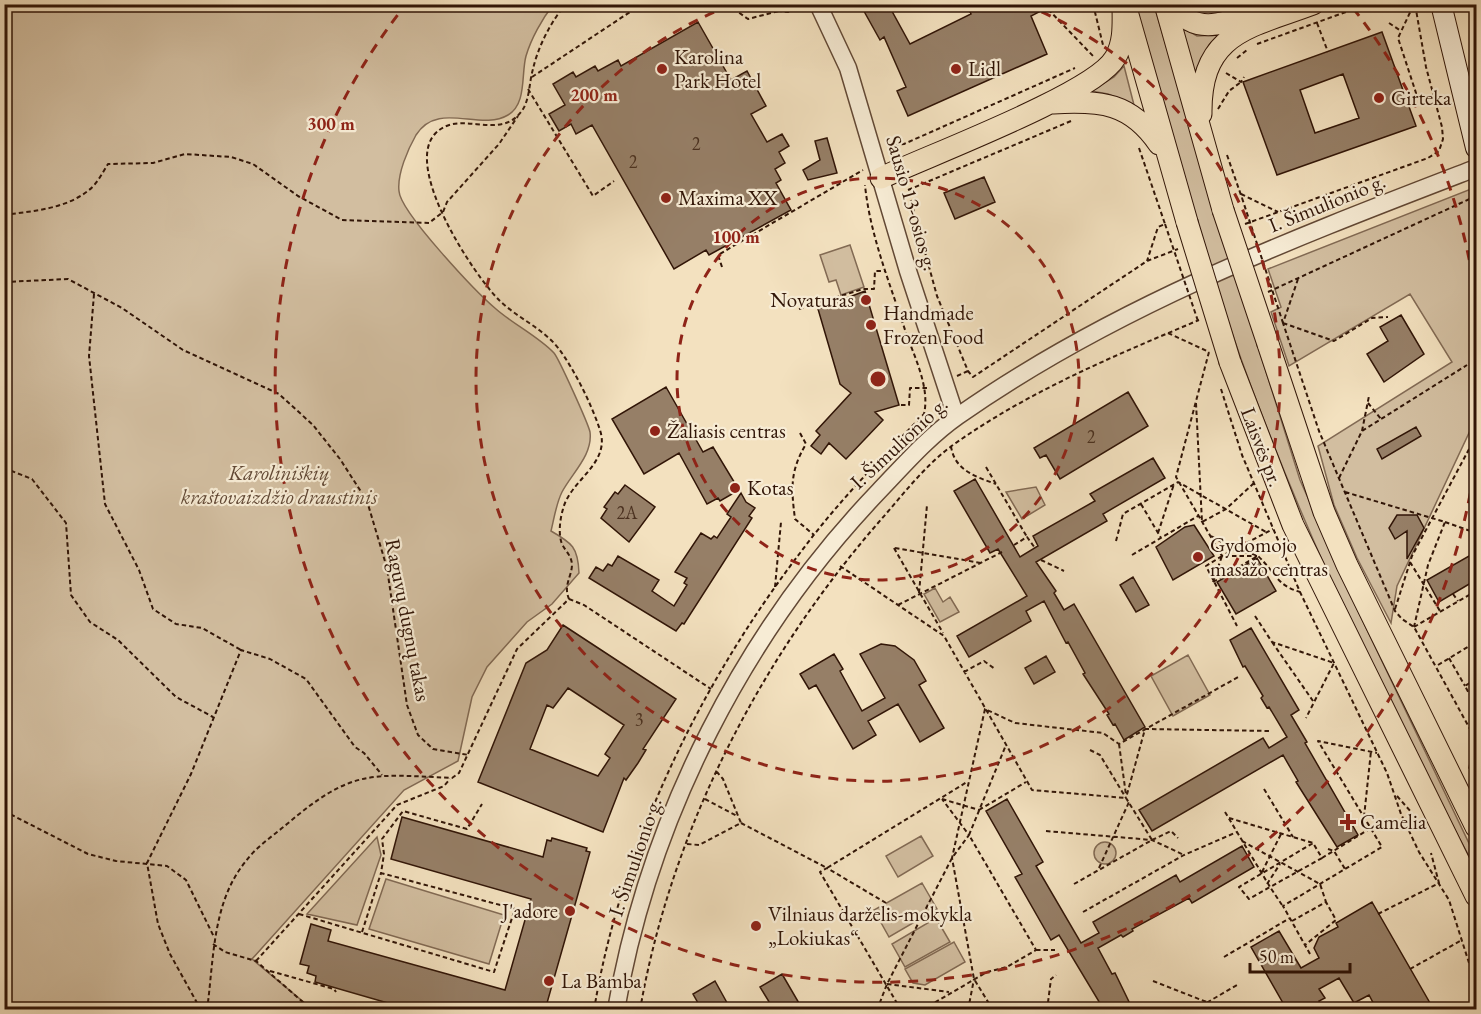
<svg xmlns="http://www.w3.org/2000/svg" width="1481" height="1014" font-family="'EB Garamond',serif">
	<rect width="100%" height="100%" fill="#f3e1bf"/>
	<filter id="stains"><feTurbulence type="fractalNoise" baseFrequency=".00333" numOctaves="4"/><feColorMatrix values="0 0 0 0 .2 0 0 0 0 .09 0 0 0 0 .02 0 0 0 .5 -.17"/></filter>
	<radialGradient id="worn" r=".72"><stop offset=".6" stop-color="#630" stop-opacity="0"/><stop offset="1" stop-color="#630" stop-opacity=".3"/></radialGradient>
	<path fill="#d2bea0" stroke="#826a54" stroke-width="1.5" d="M5,4L553,5C542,19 531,39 526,56C521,74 527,104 508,115C480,132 438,100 416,135C408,149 397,174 399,191C400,212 477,293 496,309C513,324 539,337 554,353C559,359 588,423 590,432C593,455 572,473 562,492C556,504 554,519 551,531C572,543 578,547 579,573L552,604L527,622L487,667L472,697L458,761L404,790L252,959L312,1009H5Z
		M1132,5H1154L1210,193L1300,480L1359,613L1476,858V869C1391,715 1314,554 1252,389C1205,263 1170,134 1132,5Z
		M1175,23L1197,36L1218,35L1209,45L1195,73Z
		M1124,66L1134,105L1108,94L1091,91L1114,77Z
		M1476,187V418L1397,586L1391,623L1357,558L1334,505L1318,446L1452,362L1410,294L1289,366L1271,312L1281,307L1268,269Z
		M850,245L864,287L841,295L836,280L829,282L820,255Z
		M1036,487L1045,505L1022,519L1006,492Z
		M935,588L943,602L950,597L959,612L940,622L924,594Z
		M1188,655L1210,695L1173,716L1151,676Z
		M921,836L933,856L898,877L886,856Z
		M377,837L381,855L357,925L307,914Z
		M1094 853a11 11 0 1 1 22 0a11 11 0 1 1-22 0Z
		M386,879L504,915L489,964L369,929Z
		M922,883L937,909L889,937L874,910Z
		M936,918L950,942L905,967L892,944Z
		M954,942L965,962L925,985L913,983L905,969Z"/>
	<path fill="#967f67" stroke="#311507" stroke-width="1.5" fill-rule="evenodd" d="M860,4H888L910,44L971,14L968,8L977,4H1036L1039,12L1031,16L1047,54L908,116L897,91L906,87L884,37L880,40Z
		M698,22L731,80L747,71L766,106L751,114L767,142L782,134L789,146L779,152L785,163L775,169L781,180L776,183L791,210L709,255L706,250L674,269L592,125L576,134L571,124L559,131L549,114L565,105L553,84L573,72L576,77L595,66L598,71L618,60L621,66Z
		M1382,32L1416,126L1277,175L1243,82ZM1343,74L1359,118L1315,133L1300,90Z
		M827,138L837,173L808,180L803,170L820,160L815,141Z
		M984,177L995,202L955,219L944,193Z
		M865,291L899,405L875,412L883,420L846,459L829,443L821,454L811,446L820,435L816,431L851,393L840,384L818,309Z
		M1401,315L1424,354L1384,382L1367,354L1388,341L1380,327Z
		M666,387L703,452L713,447L739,490L720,501L718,498L707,504L679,453L644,474L612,419Z
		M1128,392L1148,426L1060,479L1046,455L1040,458L1034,448Z
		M1416,427L1421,436L1382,459L1377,449Z
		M1153,458L1165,478L1103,514L1107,521L1036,562L1056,591L1054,593L1064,610L1074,604L1145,727L1124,740L1115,724L1113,725L1107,715L1109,714L1083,674L1085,673L1068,642L1066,643L1044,601L1026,611L1031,621L969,657L957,636L1027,596L998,549L990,553L954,491L975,479L1020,557L1038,546L1033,536L1095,501L1090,494Z
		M625,485L655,507L629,542L601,518L607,509L604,507L615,492L618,494Z
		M741,493L746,502L755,508L749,516L752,518L684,624L682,623L676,631L589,578L596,567L603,571L608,564L612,566L618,556L659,580L652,591L674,606L687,585L684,583L687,578L675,572L701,533L711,539L714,536L717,538L731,517L727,514Z
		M1397,515H1417L1424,528L1407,559V531L1395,539L1389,528Z
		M1194,525L1214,556L1173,580L1156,547L1185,527Z
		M1476,552V580L1439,602L1427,580Z
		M1257,558L1276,591L1236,614L1217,582Z
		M1133,577L1149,605L1136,612L1120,585Z
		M563,625L676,699L643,749L646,750L638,763L626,780L624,778L603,832L478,782L526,663L547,650ZM568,688L624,725L605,754L610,758L598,776L530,749L547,705L553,708Z
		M1251,628L1299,710L1291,715L1307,742L1305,743L1358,835L1337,847L1296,782L1298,781L1283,755L1152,831L1139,810L1263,738L1269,748L1287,737L1269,707L1267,708L1261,698L1263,696L1245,666L1243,667L1230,640Z
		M881,644L895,646L914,660L926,681L919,685L944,728L920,742L898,704L868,721L876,735L853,749L816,685L809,689L800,674L834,654L843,669L840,671L862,711L885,698L860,654Z
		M1046,656L1055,672L1034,684L1025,668Z
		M1007,799L1043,862L1036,866L1081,943L1099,933L1093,922L1176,875L1180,882L1242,846L1254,867L1192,903L1189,898L1132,929L1133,931L1123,937L1121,935L1098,948L1112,974L1115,973L1133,1010H1104L1059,935L1051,940L1015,877L1022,874L986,811Z
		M402,817L543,857L547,840L551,841L552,838L587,848L586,851L590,852L545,1010H412L315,982L316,976L307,973L309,966L300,964L311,924L331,930L328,941L505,990L531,899L391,859Z
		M1372,902L1434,1010H1377L1369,995L1354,1003L1339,978L1319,989L1325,998L1319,1001L1324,1010H1287L1251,947L1279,931L1301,968L1319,958L1314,948L1319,937L1338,927L1336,923Z
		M782,974L803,1010H774L760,987Z
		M715,981L731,1010H702L693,994Z"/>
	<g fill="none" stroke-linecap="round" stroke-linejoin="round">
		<defs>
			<path id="tertiary" d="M818,4L848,68L908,271L956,417
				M616,1010C649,817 745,631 879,491C904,465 928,437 958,416C1116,305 1297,237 1476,168"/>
			<path id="secondary" d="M1441,4L1476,148"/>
			<path id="primary" d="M1165,4L1223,210
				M1174,4C1192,35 1222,25 1249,14
				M1128,15L1187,222
				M1053,103C1101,100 1131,103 1159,144
				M1201,114C1200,32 1249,28 1313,4
				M881,178C927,156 1094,94 1115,58C1125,42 1123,22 1123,4
				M1268,344L1324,512L1347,565L1476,827
				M1230,362L1293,525L1476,896"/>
		</defs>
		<use href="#tertiary" stroke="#624835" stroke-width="19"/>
		<use href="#secondary" stroke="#311507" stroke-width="22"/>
		<use href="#primary" stroke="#311507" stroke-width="23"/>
		<path stroke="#311507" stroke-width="2" stroke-dasharray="4.5 3" stroke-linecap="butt" d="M727,4L748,19L779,11
			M773,4L779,11L788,12L803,4
			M1043,4L1094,57
			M1093,4L1103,45
			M916,8L922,4
			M1317,23L1328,52
			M1389,23L1401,31
			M1257,44L1368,4
			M1237,58L1247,50
			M1226,73L1241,82L1244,77
			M532,77L642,4
			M528,89L593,196L614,181
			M1408,106L1415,99L1416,93L1398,38L1414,4
			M1218,109L1229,91L1241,82
			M1071,121L908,190L937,296L968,371L973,377L1147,261L1178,249
			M887,142L896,145L904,144L1075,68
			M1139,148L1165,224L1158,227L1147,261
			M1227,155L1242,198
			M1241,194L1278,212
			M4,215C33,211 66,209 89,190C97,184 103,172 108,164L153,163L185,154L231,157L253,164L298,196L342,220L429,223L443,212L447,202L499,144L518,116
			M1245,224L1428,158L1439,151L1443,139L1442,127L1426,67L1415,4
			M722,267L718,255L863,170
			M1298,279L1283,323L1319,431L1395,611L1402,619L1414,627L1476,740
			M4,282L68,279L122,308L183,350L279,394L313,425L340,459L367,501L387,568L407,705L418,735L433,749L469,755
			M1268,292L1476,196
			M94,294L89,356L105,504L139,570L153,609L176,624L202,628L241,650
			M799,309L863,289H874L875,271H886
			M1283,323L1334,341L1372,318L1388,317
			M1168,333L1209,352
			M1209,352L1176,477L1222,556L1273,529
			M957,376L968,371
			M1221,389L1242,455L1300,592L1387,773L1401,814L1419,852L1449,900L1476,985
			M1196,403L1202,522L1226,509L1254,483
			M1368,403L1381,419
			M901,405H909L910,388H930
			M1362,431L1369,396
			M800,433L806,444C790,471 791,488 795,519L814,535
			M951,446C954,470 976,477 996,484
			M986,467L1027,537
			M4,468L32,479L66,523L71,595L90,622L118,640L176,697L213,717
			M1339,478L1362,431L1467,365
			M1345,492L1445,522L1428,565L1414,627
			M1141,504L1161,538
			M1445,522L1476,533
			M1158,533L1174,484
			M1211,536L1234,549L1256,555
			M1116,541L1123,514L1178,482L1266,532
			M1014,545L1027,537L1035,548
			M894,548L943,633
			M895,548L981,563
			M1132,555L1198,516
			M1222,556L1206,566L1237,626
			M1041,560L1064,571
			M1410,562L1440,611
			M840,566L944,636L1032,790L1126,798
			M1213,582L1258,556C1276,573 1276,585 1300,592
			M1213,582L1222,556H1257
			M775,587L781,522
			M919,593L927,505
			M1453,594L1458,601
			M569,599L584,605L711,689
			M898,605L1002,552
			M1395,609L1412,556L1476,436
			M1255,616L1272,642L1334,663L1306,718
			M1414,627L1476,591
			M1272,642L1313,701
			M1449,658L1465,686
			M1438,665L1476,642
			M964,672L984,661L995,669
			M1476,679L1465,686L1476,706
			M1476,735L1469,769L1476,783
			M1119,744L1126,795
			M1090,750L1100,755L1126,798
			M1264,789L1293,837
			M1397,796L1412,813
			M705,799L737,816
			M942,799L979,810
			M979,810L1026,782
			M4,811L88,854L116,861L167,866L186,880L214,937
			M1225,812L1270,887L1322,858
			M1364,817L1371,751
			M1229,818L1313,843L1322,858L1371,828
			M741,823L827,868L967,782
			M1046,831L1152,840L1184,855
			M1152,840L1171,831L1178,838
			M1242,841L1320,884L1326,902
			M687,844L699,845L741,823L723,779L717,772
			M1328,849L1334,851L1345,869
			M1099,868L1129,802
			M1262,872L1281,834
			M1074,884L1152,840L1126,798L1145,729L1272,731
			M1267,884L1280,864
			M886,903L827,868L820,872L901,1010
			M1282,905L1270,887L1249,899L1239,887L1313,843
			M1083,912L1184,855L1237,832
			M299,914L494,972L515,909L381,873L384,854L382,839L403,811L467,829L482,804
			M1378,914L1439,883L1431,853
			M1292,921L1326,902L1336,920L1305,945
			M362,932L381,873
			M213,944L225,952L256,961L312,1010
			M1036,950H1055
			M1310,954L1283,906L1382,847L1318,741L1377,753
			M1224,957L1290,918
			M256,961L397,805L444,786L450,779
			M1410,969L1462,940
			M270,971L334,989L336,992
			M1153,981L1227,1010
			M887,984L949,992
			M201,1010L170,954L158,924L147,863L191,774L241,650L270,659L306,679L355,747L364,753L382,775
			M207,1010C214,959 212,902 246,861C257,846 273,836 287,824C352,769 370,774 452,778L459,773L517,649L569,599C563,585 572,577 572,564C571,555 566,552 562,544C558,534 560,519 563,509C570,480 611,464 600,430C591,403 575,371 559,349C543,328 517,318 499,300C473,274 405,170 434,135C458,107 498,142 521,112C530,101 529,82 533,69C538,47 551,21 566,4
			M594,1010C621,846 700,684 800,553C837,503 881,458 924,414C930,388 915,358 906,333C891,286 870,236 865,185
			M640,1010C671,831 760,659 878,523C902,496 924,466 953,445C1029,391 1114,356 1199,320
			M877,1010L887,984L952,858L969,835L942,799
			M922,1010L987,972L1007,967L1036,950L969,835L1006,745
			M968,1010L974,979
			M993,1010L974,979L952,858L985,709L1015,723L1103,733L1119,744L1240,676
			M1047,1010L1051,979L1056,975
			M1194,1010L1239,984
			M1475,1010L1476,1008"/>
		<use href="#tertiary" stroke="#f7ecd5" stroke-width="16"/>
		<use href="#secondary" stroke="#f7ecd5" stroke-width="20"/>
		<use href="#primary" stroke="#f3e1bf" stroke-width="21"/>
		<defs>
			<path id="primary-bridge" d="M1223,210L1268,344
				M1187,222L1230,362"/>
		</defs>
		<use href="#primary-bridge" stroke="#311507" stroke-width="23" stroke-linecap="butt"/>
		<path stroke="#311507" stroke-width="2" stroke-dasharray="4.5 3" stroke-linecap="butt" d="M1242,198L1283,323
			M1165,224L1198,321"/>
		<use href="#primary-bridge" stroke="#f3e1bf" stroke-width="21"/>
	</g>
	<g fill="none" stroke="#8f2418" stroke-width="3" stroke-dasharray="10 8">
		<circle cx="878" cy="379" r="201"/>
		<path d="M1025 5A402 402 0 1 1 731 5"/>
		<path d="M1476 458A603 603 0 1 1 403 8M1353 8A603 603 0 0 1 1476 300"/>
	</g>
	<g fill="#8f2418" stroke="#f7ecd5" stroke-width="2">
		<circle cx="662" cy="69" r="6"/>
		<circle cx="956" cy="69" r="6"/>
		<circle cx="1379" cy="98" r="6"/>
		<circle cx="666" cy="198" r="6"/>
		<circle cx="866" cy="300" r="6"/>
		<circle cx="871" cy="325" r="6"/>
		<circle cx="655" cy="431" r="6"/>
		<circle cx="735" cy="488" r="6"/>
		<circle cx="1198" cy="557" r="6"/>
		<path d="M1345 813h6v6h6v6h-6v6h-6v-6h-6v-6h6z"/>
		<circle cx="570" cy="911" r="6"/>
		<circle cx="756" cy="926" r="6"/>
		<circle cx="549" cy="981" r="6"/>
	</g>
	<g text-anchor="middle" stroke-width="4.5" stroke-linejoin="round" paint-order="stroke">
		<g font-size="18" fill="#4a301f">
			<text x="696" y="150">2</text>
			<text x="633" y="168">2</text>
			<text x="1091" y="443">2</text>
			<text x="627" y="519">2A</text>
			<text x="639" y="726">3</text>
		</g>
		<g font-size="21" fill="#311507" stroke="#f7ecd5" text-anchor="start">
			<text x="674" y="64">Karolina<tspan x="674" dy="24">Park Hotel</tspan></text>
			<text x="968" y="76">Lidl</text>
			<text x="1391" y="105">Girteka</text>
			<text x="678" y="205">Maxima XX</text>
			<text x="854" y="307" text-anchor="end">Novaturas</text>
			<text x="883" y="320">Handmade<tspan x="883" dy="24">Frozen Food</tspan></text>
			<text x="667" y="438">Žaliasis centras</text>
			<text x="747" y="495">Kotas</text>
			<text x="1210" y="552">Gydomojo<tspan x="1210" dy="24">masažo centras</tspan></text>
			<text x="1360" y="829">Camelia</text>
			<text x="558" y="918" text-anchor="end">J'adore</text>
			<text x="768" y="921">Vilniaus darželis-mokykla<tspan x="768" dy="24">„Lokiukas“</tspan></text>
			<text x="561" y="988">La Bamba</text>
		</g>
		<g font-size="21" fill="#311507" stroke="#f7ecd5">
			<text transform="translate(912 203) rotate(74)" y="7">Sausio 13-osios g.</text>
			<text transform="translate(1327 203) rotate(-22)" y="7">I. Šimulionio g.</text>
			<text transform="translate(899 443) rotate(-43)" y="7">I. Šimulionio g.</text>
			<text transform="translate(1262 447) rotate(69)" y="7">Laisvės pr.</text>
			<text transform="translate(408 620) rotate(79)" y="7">Raguvų dugnų takas</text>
			<text transform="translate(635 857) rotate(-71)" y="7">I. Šimulionio g.</text>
		</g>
		<g font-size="21" font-style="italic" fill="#614835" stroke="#f7ecd5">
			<text x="279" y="480">Karoliniškių<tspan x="279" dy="24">kraštovaizdžio draustinis</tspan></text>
		</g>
	</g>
	<circle cx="878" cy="379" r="9" fill="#8f2418" stroke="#f7ecd5" stroke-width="3"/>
	<g font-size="18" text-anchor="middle" font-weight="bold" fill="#8f2418" stroke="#f7ecd5" stroke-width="4.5" stroke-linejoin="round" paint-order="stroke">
		<text x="594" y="101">200 m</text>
		<text x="331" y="130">300 m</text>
		<text x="736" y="243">100 m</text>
	</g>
	<rect width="1481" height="1014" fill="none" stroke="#f3e1bf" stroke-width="24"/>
	<rect x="6" y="6" width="1469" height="1002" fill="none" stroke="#311507" stroke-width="3"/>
	<rect x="12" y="12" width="1457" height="990" fill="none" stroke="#311507" stroke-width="1.5"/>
	<path d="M1250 963v9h100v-9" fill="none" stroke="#311507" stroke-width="3"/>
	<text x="1259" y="963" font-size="18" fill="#311507" stroke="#f7ecd5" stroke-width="4.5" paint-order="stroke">50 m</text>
	<rect width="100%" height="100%" filter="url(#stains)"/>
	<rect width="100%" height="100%" fill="url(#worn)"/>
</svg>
